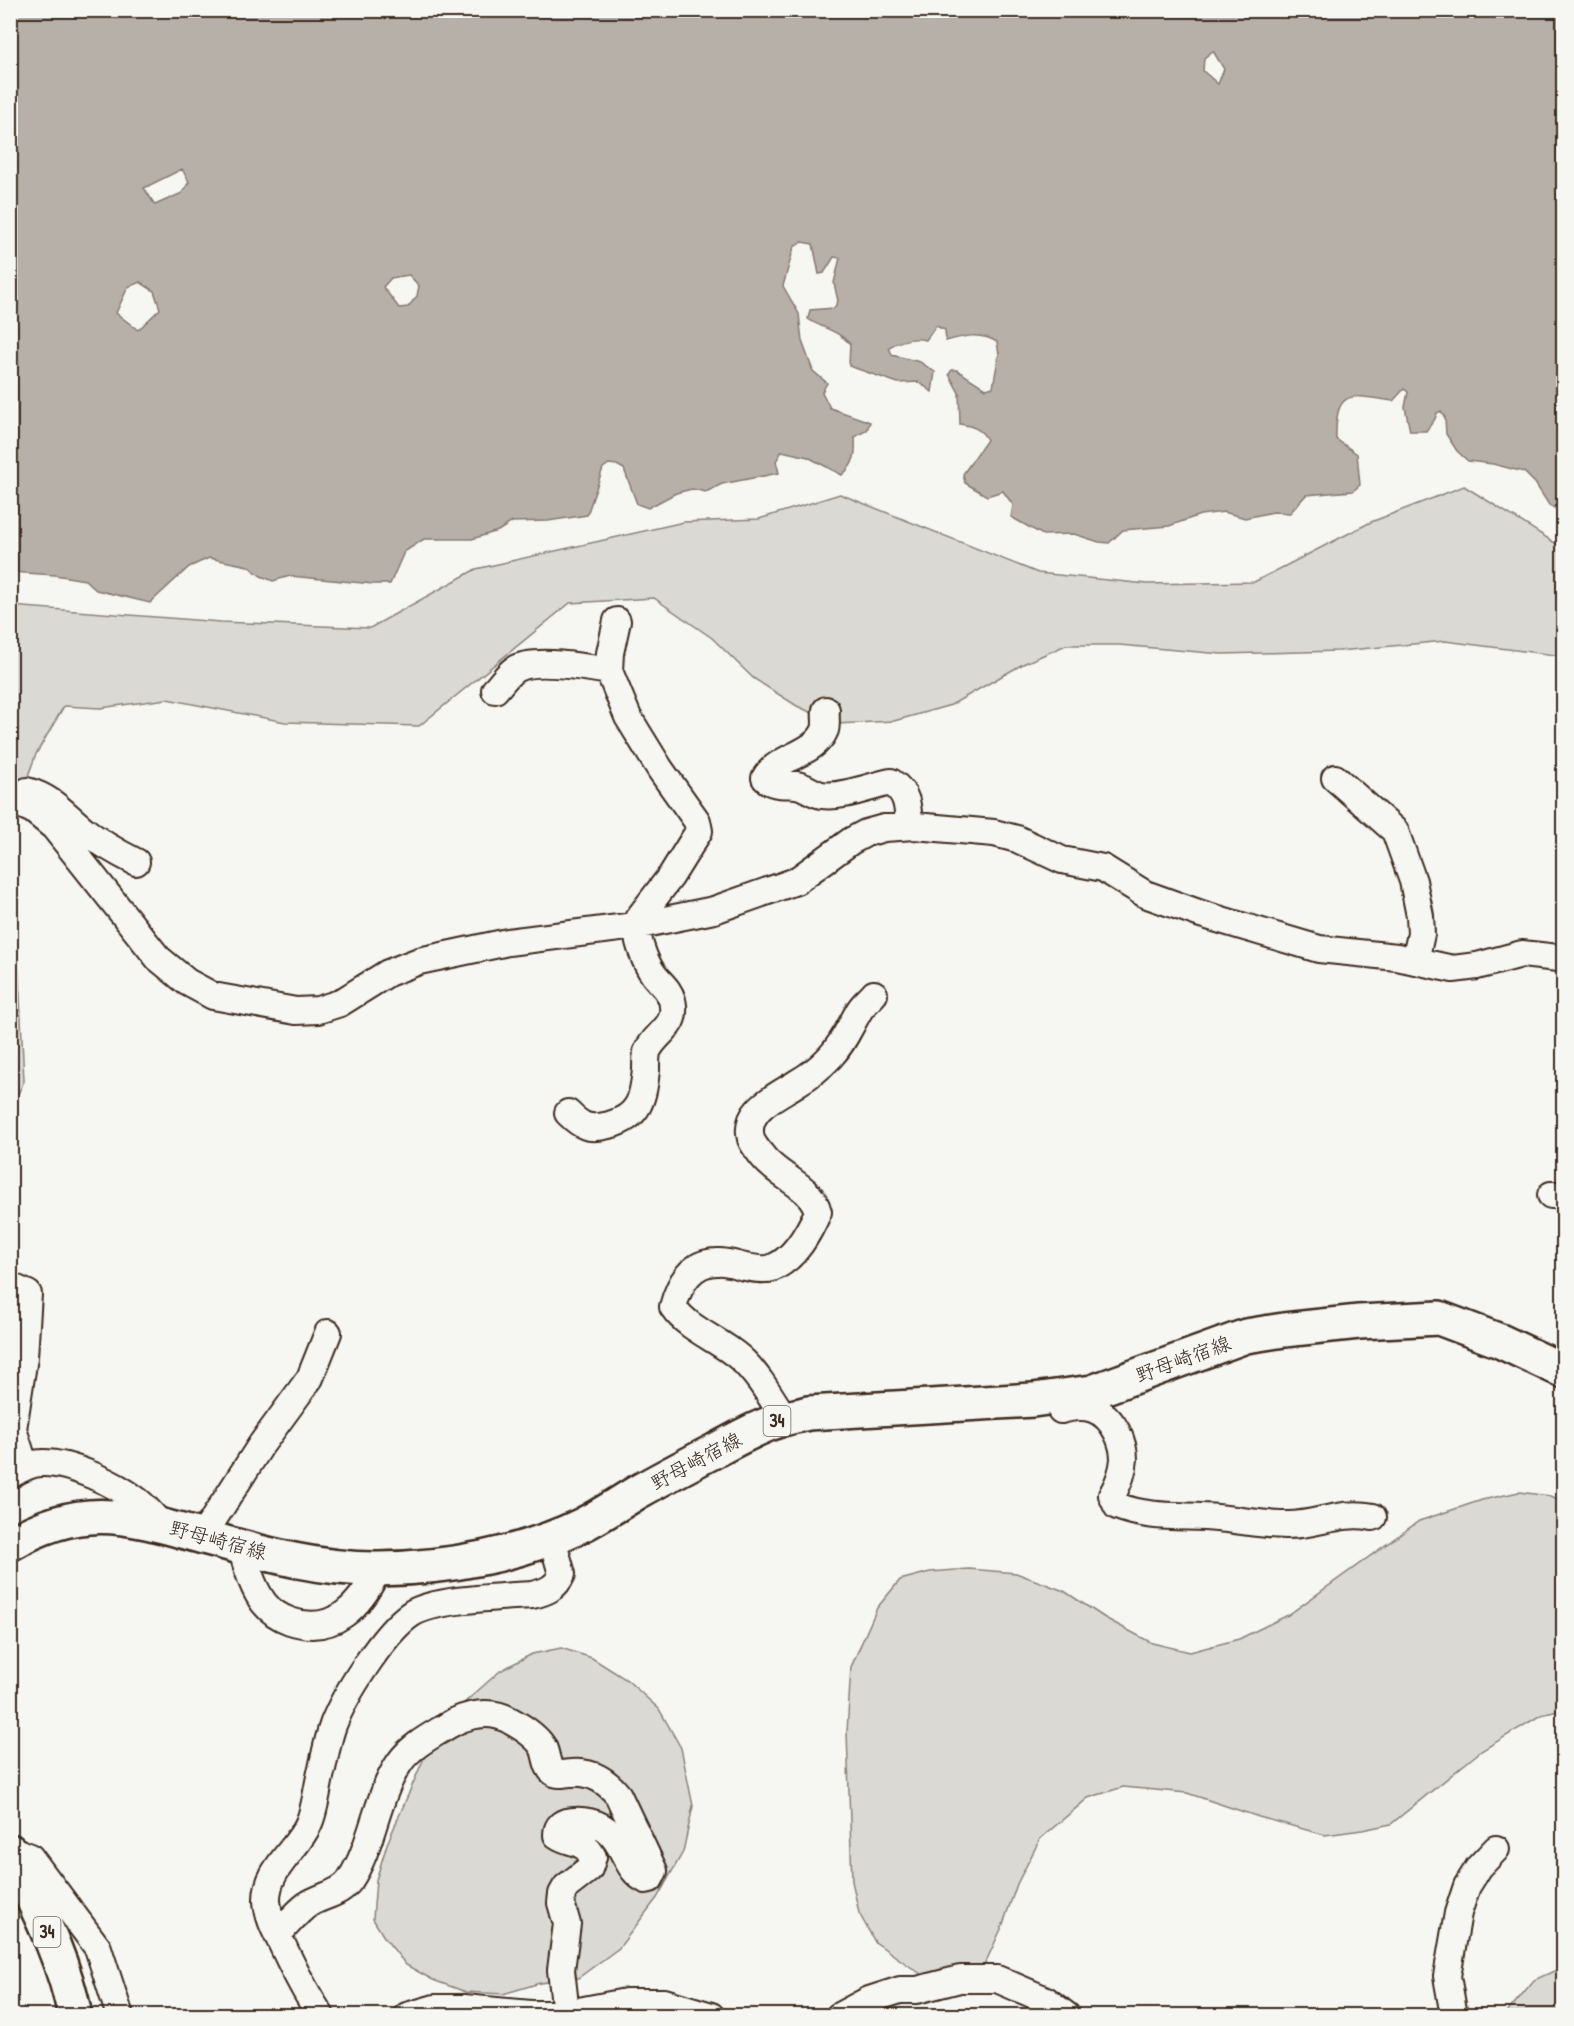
<svg xmlns="http://www.w3.org/2000/svg" width="1574" height="2026" font-family="'Patrick Hand','Klee One',sans-serif">
	<rect width="100%" height="100%" fill="#f6f6f2"/>
	<filter id="ink" filterUnits="userSpaceOnUse"><feTurbulence type="fractalNoise" baseFrequency=".0167" numOctaves="2"/><feDisplacementMap in="SourceGraphic" scale="12" xChannelSelector="R" yChannelSelector="G"/><feConvolveMatrix kernelMatrix="1 2 1 2 8 2 1 2 1" color-interpolation-filters="sRGB"/></filter>
	<g filter="url(#ink)">
		<path fill="#dad9d3" stroke="#8a8278" stroke-width="1.5" d="M1464,486L1563,548V656L1445,641L1339,651L1222,654L1119,645H1066L1023,664L951,705L894,721L836,724L797,706L753,678L712,638L654,598L570,603L419,726L285,722L167,699L100,708L64,706L36,754L14,814L11,887L19,976L24,1081L11,1109V606L221,622L370,628L476,569L684,522L759,519L840,494L1038,573L1147,584L1254,582L1371,522Z
			M1519,1492L1550,1496L1563,1501V1710L1541,1715L1481,1751L1391,1824L1362,1830L1325,1835L1259,1817L1187,1793L1123,1787L1088,1798L1040,1839L1017,1884L1002,1927L983,1968L935,1984L875,1942L859,1913L852,1881L847,1732L851,1667L877,1608L900,1580L930,1572L969,1569L1016,1573L1064,1591L1105,1618L1152,1643L1190,1652L1239,1639L1288,1615L1419,1521L1482,1500Z
			M561,1648L592,1658L627,1680L659,1709L681,1748L693,1806L683,1852L657,1898L619,1948L578,1978L540,1983L503,1994L466,1992L433,1980L406,1965L384,1937L373,1919L376,1880L387,1844L433,1737L464,1703L500,1671L532,1654Z
			M1563,1967V2015H1505L1534,1980Z"/>
		<path fill="#b6b0a9" stroke="#857a71" stroke-width="1.5" fill-rule="evenodd" d="M10,11H1563V513L1549,505L1535,483L1524,472L1493,464L1468,461L1457,451L1446,434L1445,418L1441,411L1437,413L1435,419L1426,431H1410L1405,407L1408,392L1404,389L1393,401C1351,395 1335,387 1336,439L1357,454L1360,485L1353,491L1306,495L1290,513L1273,512L1245,518L1224,512L1200,515L1169,526L1123,530L1109,543L1099,542L1074,534L1043,535L1011,517L1013,505L1003,491L987,496L965,483L963,474L987,440C982,429 972,426 960,424L959,393L949,374L952,370H957L986,389L993,387L999,354L997,342C980,332 964,336 946,341L945,330L936,326L926,340C913,337 899,341 889,347L892,355L920,362L935,372L932,392L919,382L898,383L849,366L850,344C838,330 823,329 808,319L810,310L834,308L838,301L834,283L840,258L834,257L824,273L819,274L813,244L802,242L794,247L783,286L799,314L802,341L813,371L827,383L822,392L830,408L870,422L867,430L855,437C856,454 855,464 842,475L808,457L782,451L776,461L779,473L722,484L706,492L692,489L676,493L648,508L637,504L624,469L617,465L609,464L603,468L587,515L548,521L512,522L498,531L472,539H424L404,552L390,584H373L290,576L273,581L261,576L248,566L209,558L189,567L150,603L96,590L85,580L55,575L11,572ZM1213,51L1224,69L1218,84L1203,71L1204,58ZM182,169L189,182L182,193L155,205L144,188ZM409,275L419,286L417,296L408,307L399,308L383,287L391,278ZM140,282L154,291L160,309L138,330L116,313L128,287Z"/>
		<g fill="none" stroke-linecap="round" stroke-linejoin="round">
			<defs>
				<path id="minor" d="M495,690C501,684 507,674 515,669C534,658 586,667 609,671
					M826,710C825,716 827,724 825,730C815,755 777,756 765,778C772,786 786,784 796,785C806,786 813,794 822,795C842,798 871,786 891,782C908,793 908,807 909,826
					M1335,778L1395,831L1413,881L1420,916L1421,934L1415,961
					M15,799L27,791C53,798 64,814 84,830C100,843 118,853 136,862
					M10,802L13,801L33,810L54,827L158,958L187,982L213,996L296,1011L318,1010L340,1003L388,973L419,961L508,942L635,926L714,910L796,881L851,841L866,833L884,828L915,826L994,833L1017,839L1062,860L1103,868L1145,894L1201,914L1319,949L1397,957L1453,969L1477,966L1522,954L1558,958L1564,956
					M568,1113C582,1127 589,1130 609,1125C640,1117 643,1098 646,1070C646,1064 646,1057 647,1052C655,1032 679,1028 672,1000C669,989 660,983 654,975C645,963 633,932 638,919L671,876L699,831L697,821L660,769L628,717L609,671L610,653L617,621
					M1551,1195H1564
					M10,1286L28,1294L24,1357L13,1429L25,1467
					M1061,1410C1085,1403 1104,1407 1117,1432C1121,1440 1124,1449 1124,1459C1123,1473 1119,1483 1112,1495L1117,1506C1149,1519 1183,1515 1217,1518C1240,1520 1263,1525 1286,1525C1316,1526 1340,1510 1373,1517
					M785,1419C772,1399 758,1374 740,1358C719,1339 690,1331 673,1307C679,1284 691,1262 717,1262C726,1261 736,1265 745,1267C752,1268 764,1271 772,1268C795,1259 809,1232 818,1212C812,1186 780,1178 764,1158C760,1153 753,1145 751,1139C743,1109 778,1096 797,1083C809,1076 820,1068 830,1057C844,1042 849,1028 859,1011C862,1005 869,1000 874,994
					M12,1474C20,1469 32,1463 42,1463C70,1462 116,1484 138,1501C147,1508 154,1517 161,1525
					M202,1537L261,1445L310,1378L328,1333
					M241,1548C247,1566 252,1587 264,1603C271,1612 279,1617 290,1621C334,1636 361,1605 378,1569
					M10,1849L30,1857L98,1948L120,2016
					M278,1934C287,1925 296,1913 307,1905C320,1896 341,1894 350,1880C373,1846 376,1796 400,1762C411,1746 431,1736 447,1726C466,1714 491,1709 511,1721C522,1727 537,1737 543,1747C547,1755 546,1766 553,1772C559,1776 564,1773 571,1773C591,1771 606,1780 618,1795L654,1871L650,1879L646,1880C621,1869 626,1830 589,1822C581,1820 575,1820 566,1822C560,1824 557,1828 557,1835C570,1844 585,1840 593,1857L589,1869L566,1887L562,1894L561,1903L567,1924L561,1970L566,2013
					M321,2016C305,1992 294,1970 282,1944C275,1930 268,1917 267,1901C266,1868 297,1851 309,1823C316,1807 317,1786 322,1769C325,1755 328,1739 333,1725C345,1694 384,1632 411,1614C433,1599 503,1597 532,1595C546,1592 556,1588 562,1574L552,1539
					M407,2016L435,2008H464L531,2014H563L626,2002H664L711,2016
					M839,2016L869,2000L900,1990H917L960,1979H997L1046,2000L1067,2016
					M1454,2016L1447,1976L1458,1913L1467,1886L1479,1867L1496,1849"/>
				<path id="major" d="M10,1544C88,1498 135,1519 215,1540C268,1555 324,1570 379,1569C447,1568 520,1555 582,1525C600,1516 618,1504 636,1493C662,1478 689,1464 716,1450C736,1439 756,1428 777,1421C787,1417 798,1416 808,1413L1033,1400L1092,1392L1246,1336L1284,1330L1359,1322L1439,1318L1500,1341L1564,1371
					M10,1851C35,1904 64,1958 75,2016"/>
			</defs>
			<use href="#minor" stroke="#3b2a1e" stroke-width="30"/>
			<use href="#major" stroke="#3b2a1e" stroke-width="38"/>
			<use href="#minor" stroke="#f6f6f2" stroke-width="26"/>
			<use href="#major" stroke="#f6f6f2" stroke-width="33"/>
		</g>
	</g>
	<g text-anchor="middle" stroke-width="4.5" stroke-linejoin="round" paint-order="stroke">
		<g fill="#f6f6f2" stroke="#73675e" stroke-width="1.5">
			<rect x="763.5" y="1406" width="27" height="30" rx="4.5"/>
			<rect x="33.5" y="1917" width="27" height="30" rx="4.5"/>
		</g>
		<g font-size="18" font-weight="bold" fill="#3b2a1e">
			<text x="777" y="1427">34</text>
			<text x="47" y="1938">34</text>
		</g>
		<g font-size="20" fill="#3b2a1e" stroke="#f6f6f2">
			<text transform="translate(1183 1359) rotate(-20)" y="7">野母崎宿線</text>
			<text transform="translate(696 1461) rotate(-28)" y="7">野母崎宿線</text>
			<text transform="translate(218 1540) rotate(15)" y="7">野母崎宿線</text>
		</g>
	</g>
	<rect width="1574" height="2026" fill="none" stroke="#f6f6f2" stroke-width="36"/>
	<rect x="18" y="18" width="1538" height="1990" fill="none" stroke="#3b2a1e" stroke-width="2" filter="url(#ink)"/>
</svg>
